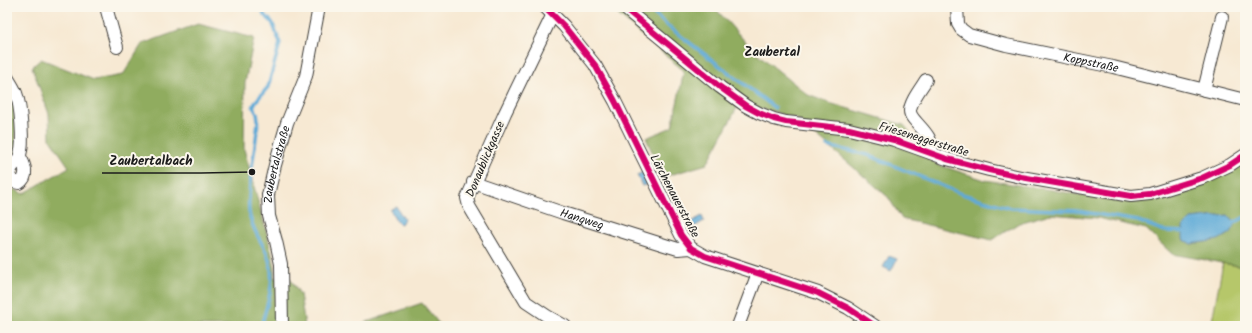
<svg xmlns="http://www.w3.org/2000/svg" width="1252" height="333" font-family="Kalam,sans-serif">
	<rect width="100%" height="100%" fill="#fbf7ec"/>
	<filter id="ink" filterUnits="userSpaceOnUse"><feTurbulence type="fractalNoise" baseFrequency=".025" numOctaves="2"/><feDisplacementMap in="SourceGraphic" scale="8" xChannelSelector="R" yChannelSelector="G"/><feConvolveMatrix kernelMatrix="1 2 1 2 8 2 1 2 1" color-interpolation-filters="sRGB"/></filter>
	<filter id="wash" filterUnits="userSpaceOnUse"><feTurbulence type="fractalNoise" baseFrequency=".012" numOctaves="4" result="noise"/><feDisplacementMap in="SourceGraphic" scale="16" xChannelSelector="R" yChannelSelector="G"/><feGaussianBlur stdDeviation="0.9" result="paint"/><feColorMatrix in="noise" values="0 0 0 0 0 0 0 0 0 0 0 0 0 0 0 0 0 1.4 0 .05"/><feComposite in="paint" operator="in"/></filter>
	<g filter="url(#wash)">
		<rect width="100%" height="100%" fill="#f7e9d3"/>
		<path fill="#b6c76a" stroke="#697243" d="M1223,263L1245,267V326H1211Z"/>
		<path fill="#90ac5e" stroke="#56643d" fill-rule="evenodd" d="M609,7H672L673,9L689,7H714L752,49L808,95L829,103L904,125L936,164L985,180L1052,190L1121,202C1158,203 1210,176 1245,161V267L1172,254L1146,229L1098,218L1050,214L1019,223L992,240L902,219L888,197L797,119L768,110L738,106L707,164L663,177L646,138L672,127L684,71ZM1228,215L1235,223L1218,240L1191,244L1183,239L1191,219Z
			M198,24L254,38L245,83L244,149L269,242L275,267L274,278L289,277L300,294L305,326H7V185L23,194L69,167L50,139L49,114L32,67L41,59L94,80L123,75L142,44Z
			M7,90L13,100L16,129V152L7,163Z
			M422,303L441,326H355Z"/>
		<path fill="#5faad7" stroke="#3e637a" d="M643,172L648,184L642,186L637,175Z
			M396,206L404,219L401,224L398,223L390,210Z
			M1228,215L1235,223L1231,233L1218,240L1191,244L1183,239V227L1191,219Z
			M702,216L704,221L694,227L691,222Z
			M889,256L897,259L891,271L883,267Z"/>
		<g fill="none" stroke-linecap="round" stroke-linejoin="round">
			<path stroke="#5faad7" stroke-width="3.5" d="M646,7L669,27L775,108
				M827,146L868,155L962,194L1011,208L1078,211L1138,221L1165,231L1187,232
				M1232,224L1245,217
				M261,326C268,302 277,279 267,254C261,240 251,228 249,212C247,184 256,149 258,120L257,113L253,107L256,101L268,87L280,43L272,22L264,15L262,7"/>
		</g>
	</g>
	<g filter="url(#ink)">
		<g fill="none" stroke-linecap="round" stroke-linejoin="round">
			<defs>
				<g id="minor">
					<path d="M106,7L117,47"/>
					<path d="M545,7L564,26L595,65L615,101L681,235L691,248L705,256L818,293L848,308L875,326"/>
					<path d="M623,7L720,87L746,106L759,113L774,119L786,122L849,129L894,140L947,159L989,170L1021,177L1131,196L1150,194L1202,178L1230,165L1245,155"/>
					<path id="s1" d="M957,7L958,24L961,29L969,35L1006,45L1113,67L1245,100"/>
					<path d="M553,14L505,113L467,198L469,206L526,302L547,316L565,326"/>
					<path d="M7,77C10,82 14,88 16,93C21,106 24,143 20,155C18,163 9,167 9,176L14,182L19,183C29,177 25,165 20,157"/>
					<path d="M926,80C921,88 910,102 910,111C910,122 936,134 931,153"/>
					<path d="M1204,90L1222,17"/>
					<path id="s2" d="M473,182L563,213L668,246L678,249L691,248"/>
					<path id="s3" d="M282,326L281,264L276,241L269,216L268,195L275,165L287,123L306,76L319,7"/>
					<path d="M738,326L758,273"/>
				</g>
			</defs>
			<use href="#minor" stroke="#3d3b37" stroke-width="14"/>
			<use href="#minor" stroke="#fff" stroke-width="12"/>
			<defs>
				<path id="cycleway" d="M545,7L564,26L595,65L615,101L681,235L691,248L705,256L818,293L848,308L875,326
					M623,7L720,87L746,106L759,113L774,119L786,122L849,129L894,140L947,159L989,170L1021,177L1131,196L1150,194L1202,178L1230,165L1245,155"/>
			</defs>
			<use href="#cycleway" stroke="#fbf7ec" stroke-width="8"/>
			<use href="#cycleway" stroke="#d6006c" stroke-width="6"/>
		</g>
	</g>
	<g text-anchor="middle" stroke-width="4" stroke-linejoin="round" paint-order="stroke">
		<g font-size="12" fill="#1c1c1c" stroke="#fbf7ec">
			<text dy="4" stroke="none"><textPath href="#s1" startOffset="158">Koppstraße</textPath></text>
			<text transform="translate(924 139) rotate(17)" y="4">Frieseneggerstraße</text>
			<text transform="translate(485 159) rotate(-67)" y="4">Donaublickgasse</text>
			<text dy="4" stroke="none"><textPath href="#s3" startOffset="164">Zaubertalstraße</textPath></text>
			<text transform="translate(675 196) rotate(62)" y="4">Lärchenauerstraße</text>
			<text dy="4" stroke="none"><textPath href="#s2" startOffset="115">Hangweg</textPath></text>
		</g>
		<g font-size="13" font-weight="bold" fill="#1c1c1c" stroke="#fbf7ec">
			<text x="772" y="56">Zaubertal</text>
		</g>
	</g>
	<path fill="none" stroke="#1c1c1c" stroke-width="1.5" d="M252 172L201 173H102"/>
	<circle fill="#1c1c1c" stroke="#fbf7ec" stroke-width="1.5" cx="252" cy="172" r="4"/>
	<g font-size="13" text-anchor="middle" font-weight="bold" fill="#1c1c1c" stroke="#fbf7ec" stroke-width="4" stroke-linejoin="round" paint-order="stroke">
		<text x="151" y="165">Zaubertalbach</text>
	</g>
	<rect width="1252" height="333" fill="none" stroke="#fbf7ec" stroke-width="24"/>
</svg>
